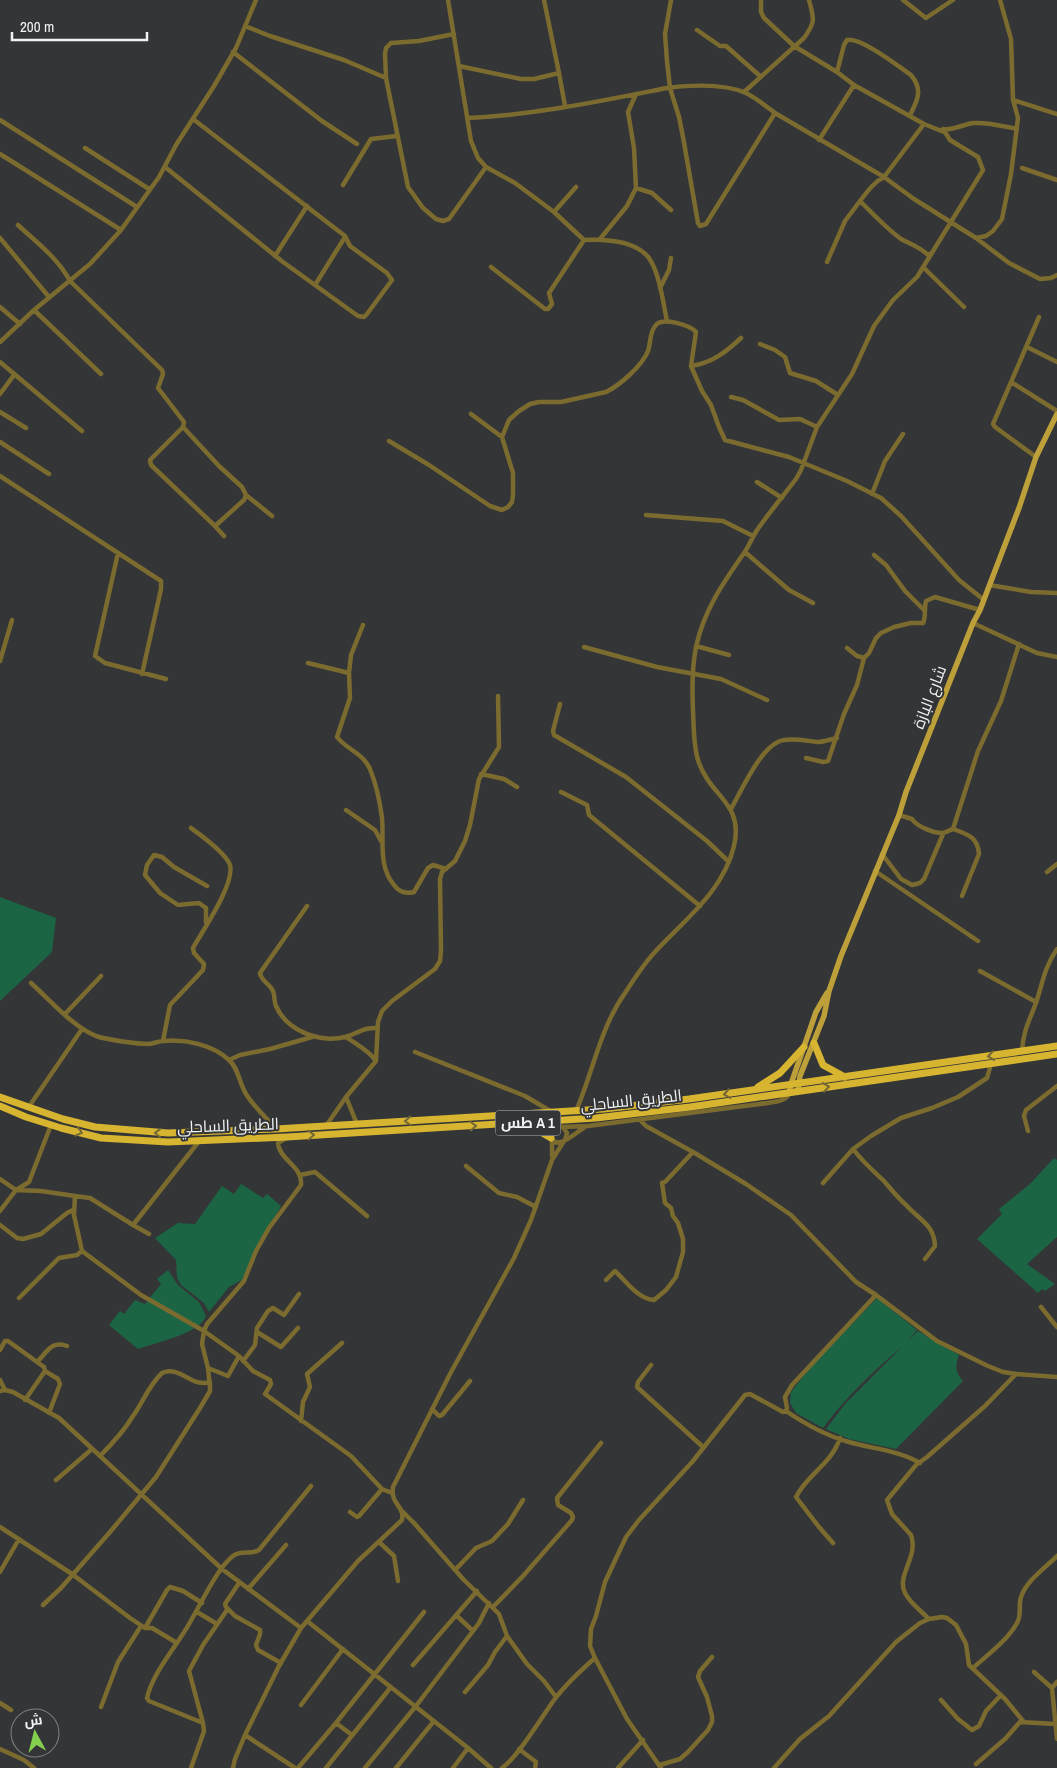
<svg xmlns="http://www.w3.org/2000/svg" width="1057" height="1768" font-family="'Archivo Narrow',Cairo,sans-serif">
	<rect width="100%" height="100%" fill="#333537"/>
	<path fill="#1b6545" d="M0,897L56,918L52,952L0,1001Z
		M1054,1158L1057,1160V1237L1027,1264L1055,1284L1045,1291L1042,1289L1038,1293L977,1239L1002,1214L999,1209L1030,1184Z
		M241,1184L263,1198L267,1194L281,1206L257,1249L242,1280L229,1287L209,1312L204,1303L181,1285L177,1278L176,1260L155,1238L178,1223L195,1224L222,1186L234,1194Z
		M168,1270L178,1285L199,1302L206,1316C201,1333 155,1343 138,1349L109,1325L120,1311L124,1314L135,1300L145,1304L161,1284L157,1279Z
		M877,1298L917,1330L908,1341L918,1331L959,1355C955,1366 955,1372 963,1381L896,1449L849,1439L826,1429L845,1404L902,1347C872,1372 847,1396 823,1428L796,1413L790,1403L791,1392L809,1369Z"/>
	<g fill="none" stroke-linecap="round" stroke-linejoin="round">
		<path stroke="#7c6b2f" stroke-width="4.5" d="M448,0L471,141L478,158L486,167L515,183L554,212L584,240C604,239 635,240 649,258C660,274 663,303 667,321
			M761,0V12L764,18L794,46L837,72L854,85L924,124L944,132L943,129C953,131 963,124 974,123C988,122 1002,126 1017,129
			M903,0L926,18L953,0
			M245,26L270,36L344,60L386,78L408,187L423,208L436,219L443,221L449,219L486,167
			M697,30L720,46H726L760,76
			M233,52L322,121L357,144
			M459,66L521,79H534L559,73L544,0
			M837,72L844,45L847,40C861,37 898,66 911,75C923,89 918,100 910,115
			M559,73L565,106
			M386,78L385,54L386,48L391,43L419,41L454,34
			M744,92L804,38C816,21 814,19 809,0
			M636,94L628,112L634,148L636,188
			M1013,100L1057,114
			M775,113L884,177L924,124
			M467,118C535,115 601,101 667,88C691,85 723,83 746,93C756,98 766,106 775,113L706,224L700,226L698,223L683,137L679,117L670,88L667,61L665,34L671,0
			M0,120L137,207
			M819,140L854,85
			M85,148L149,189
			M0,154L121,230
			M165,167L283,262L358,316L364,317L367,314L392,280L387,273L350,246L345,236L193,119
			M1022,168L1057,180
			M343,185L371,139L397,136
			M554,212L576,187
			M18,225C37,243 57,257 70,281L162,370L163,374L158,388L184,422L183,427L219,466L242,487L246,495L244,500L215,526L151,465L150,460L183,427
			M0,238L49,297
			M976,238L986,236L993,231L1002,219L1011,174L1018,118L1013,100L1011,39L1000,0
			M600,239L627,206L636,188L652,193L671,210
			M932,253L928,255C920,247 910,244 901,239C886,228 873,214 860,201C867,192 874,182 884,177L914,199L976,238L1009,263L1040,279L1051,278L1057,275
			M275,256L307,206
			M827,262L845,221L860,201
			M491,267L545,309H548L552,304L549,293L584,240
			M923,267L964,307
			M315,285L345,237
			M660,288L669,270L671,258
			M0,307L20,324
			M34,310L101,374
			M0,342L34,310L90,264L121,230L159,177L176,145L214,86L236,48L256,0
			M760,344L775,350L785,357L790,373L816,381L838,395
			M1027,347L1057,362
			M0,362L82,431
			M691,366C712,363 726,352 741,338
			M1011,382L1057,411
			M0,394L14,375
			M731,397L743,400L779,420L800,419L817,427
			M0,412L26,428
			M471,414L502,437
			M389,441L429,465L490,506L502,510L508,507L512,502L513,495V473L502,437L509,420L519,411L530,404L539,402H561L606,392C620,385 642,366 648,351C651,343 649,332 656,325C663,317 690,325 696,332L691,366L702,391L711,405L719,427L725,440L789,457L847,481L881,498L901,516L959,580L984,600
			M0,442L49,474
			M1036,457L995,427L993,424L1039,317
			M0,476L161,581V589L142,674
			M757,482L782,498
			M872,494L885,461L903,434
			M246,495L272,516
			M646,515L723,521L753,536
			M215,526L224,536
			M745,552L789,590L813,603
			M118,553L95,656L105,663L166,679
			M874,555L886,565L905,591L924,610
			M989,585L1031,592L1057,593
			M973,623L1037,653L1057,657
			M696,646L729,655
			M584,647L657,667L721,679L767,700
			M847,648L857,656L864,658
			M0,661L12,620
			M308,663L349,673L350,698L337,737C347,750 362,752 370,769C376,784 380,802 382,818C384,841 378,866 394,885C399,892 406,894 414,892L428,868L433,865L446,869
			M349,673L351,655L363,625
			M560,704L553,731L554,735L626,777L707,841L729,862
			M806,758L823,762L828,761L844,714L857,685L864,658L869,653L876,638L881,633L894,627L911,623H923C926,618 924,608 926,601L935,597L980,610
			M481,774L504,779L517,787
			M561,792L587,805L589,815L700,906
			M731,809C742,790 762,743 784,740C795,738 807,741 818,742C824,742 831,739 837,738
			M346,810L375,830L381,841
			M899,815L912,819C916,826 933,833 942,833C945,833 950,830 953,829C967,834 978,837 979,854L962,896
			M953,829L978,751L1001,701L1019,644
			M882,854L901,879L912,885L920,883L924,879L943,834
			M875,871L978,941
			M1047,872L1057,864
			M307,906L260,973C261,981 270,984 273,991C275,996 274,1002 276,1006C287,1031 319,1043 345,1037C358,1034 362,1027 378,1028
			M206,922V908L199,903L178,905L160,893L145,875L147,865L154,855L162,857L174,867L207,886
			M980,971L1036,1002
			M31,983C50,1000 73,1027 96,1036C108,1040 137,1044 149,1044C155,1043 159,1041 164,1041C186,1039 213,1045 229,1060C239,1069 239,1083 246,1094C254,1107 266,1117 276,1129
			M65,1014L101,976
			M346,1037C356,1044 370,1051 376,1061
			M163,1041L170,1005L203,970L204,964L194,953L193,948C203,930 235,884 230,865C226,853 202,836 191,828
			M1022,1051C1023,1032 1029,1021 1036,1003C1043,982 1044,968 1057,949
			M415,1052L525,1096L552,1112
			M229,1060L240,1055L270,1049L312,1037
			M28,1108L82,1029
			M576,1111C593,1072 600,1028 625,993C634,979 643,965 654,953C684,920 723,892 734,846C744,803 711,797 699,763C693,747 694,727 693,711C692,690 692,667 696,647C704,610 723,583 744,553C749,546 752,538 757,530C769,513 783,496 796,479L801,470L817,427L852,374L874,326L893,300L917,277L983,170L978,157L950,140L943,129
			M640,1120L646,1126L693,1152L746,1184L791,1215L856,1282L876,1295L937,1341L988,1366L1003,1372L1016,1374L1057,1377
			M357,1124L346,1097L376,1061L378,1022L382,1011L392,1001L435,969L440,961L441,951L440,879L442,872L455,861L465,841L470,825L479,779L499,747L498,696
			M51,1125L29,1182L16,1190L41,1191L75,1196
			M326,1126L346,1097
			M561,1127L588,1126L760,1104C770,1102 786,1103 789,1093
			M1028,1131L1024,1116L1026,1110L1057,1086
			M286,1138L278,1143C279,1160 303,1166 301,1185L269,1228L256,1251L244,1281L207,1324L204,1331L239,1356L253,1371L270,1380L271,1384L265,1394L351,1456L382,1489L392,1493
			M552,1139V1156
			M565,1140L567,1133L563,1127L558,1126L552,1129C549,1135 552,1145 561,1142C569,1140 579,1130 587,1126
			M853,1149C862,1161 872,1170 883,1180C891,1189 898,1198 907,1206C920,1220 934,1225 935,1246L925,1259
			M466,1166L499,1193L517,1197L536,1207
			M300,1175L315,1172L367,1216
			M0,1179L16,1190L0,1211
			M823,1183L853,1149L871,1136L901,1118L932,1108L958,1097L987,1078L991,1064
			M0,1225L17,1238L23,1239L41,1234L67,1213L73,1210
			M149,1234L133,1225L200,1140
			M606,1280L615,1271C626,1281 638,1299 654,1300L666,1290L676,1277L683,1252V1239L678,1223L673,1216L671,1208L665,1203L662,1183L665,1182L693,1152
			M19,1298L59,1258L77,1255L82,1251L74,1215L75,1196L90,1198L133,1225
			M1041,1307L1057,1327
			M257,1332L281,1347L298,1328
			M0,1350L5,1341H8L44,1367L45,1371L25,1400
			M243,1361L255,1345L257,1328L268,1311L273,1308L284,1315L299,1294
			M37,1362C47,1352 52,1340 67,1346
			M651,1365L638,1382L637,1387L703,1447
			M208,1368L228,1376L239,1356
			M45,1371L58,1379L60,1384L49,1413
			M0,1380L5,1390
			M0,1391L5,1390L13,1392L59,1418L222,1569L301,1628
			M432,1409L439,1416L442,1415L470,1381
			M786,1411C805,1424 827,1436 849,1442C873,1449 898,1450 920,1463
			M301,1421L303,1402L310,1387L307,1374L342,1343
			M100,1456C113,1443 124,1431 133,1416C143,1402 149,1385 162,1373C180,1365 191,1388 210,1382
			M56,1480L92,1449
			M350,1512L357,1517L359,1516L382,1489
			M403,1512L414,1523L463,1579L499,1614L507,1636L527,1664L544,1681L556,1697
			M0,1527L72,1574L130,1618L145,1628H152L177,1643
			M379,1542L394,1556L398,1581
			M833,1543L819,1527L796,1497C807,1474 831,1465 840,1438
			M456,1569L476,1548L492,1541L508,1524L523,1500
			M0,1572L19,1539
			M239,1583L225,1604L226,1607L235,1616L260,1630V1634L256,1645L258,1650L281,1663
			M248,1589L286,1545
			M43,1605L61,1588L110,1532L156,1477L200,1408L210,1391V1387L208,1368L202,1344L204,1331L141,1295L82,1251
			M493,1607L523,1576L572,1520L573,1517L571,1513L558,1505L557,1498L601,1443
			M197,1612L217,1624
			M456,1615L473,1631
			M929,1619C921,1611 910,1603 905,1593C896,1575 919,1557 911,1535L892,1514L887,1500L916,1465L927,1457L985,1406L1016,1374
			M307,1621L468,1748L491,1768
			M145,1628L167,1590L170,1587L183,1591L202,1603
			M413,1665L477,1591
			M973,1668C987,1655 1007,1641 1017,1623C1022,1615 1018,1606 1021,1597C1026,1581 1045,1568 1057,1556
			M1034,1672L1052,1688L1057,1739
			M1052,1688L1057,1682
			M465,1692L488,1665L495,1652L507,1636
			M941,1700L958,1719L972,1730L979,1726L986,1711L1001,1695
			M0,1703L11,1710
			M301,1705L343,1649
			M101,1707L118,1662L141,1626
			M203,1723L189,1671L203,1645L227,1610
			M336,1723L424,1612
			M245,1735L295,1768
			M0,1749L24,1760L34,1768
			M519,1749L536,1762L535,1768
			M976,1764L1005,1739L1020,1722L1055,1724
			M660,1765L680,1759L688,1752L708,1730L712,1722V1716L707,1697L698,1677L700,1671L712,1657
			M191,1768L204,1731L203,1723L149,1701L147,1698C153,1672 176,1647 189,1624C200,1606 217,1568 233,1556C241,1550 251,1555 259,1550L311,1486
			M233,1768L235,1759L245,1735L279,1666L301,1628L358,1561L402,1520C405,1506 390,1504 393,1487L450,1374L514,1258L531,1220L552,1160L564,1141
			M298,1768L336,1723L352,1735
			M326,1768L391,1687
			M365,1768L416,1706L473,1631L479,1623L489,1603
			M396,1768L434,1721
			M453,1768L468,1748
			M502,1768C517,1758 542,1717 554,1700C566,1684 580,1671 595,1658
			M618,1768L643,1740
			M661,1768L627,1719L595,1658L590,1646L591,1629L596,1616L605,1582L626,1537L639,1520L693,1461L745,1395L750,1394L783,1412L786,1411L787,1408L785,1397L792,1385L876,1295
			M774,1768L800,1739L829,1716L896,1642L920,1623L929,1619L942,1617L947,1618L956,1625L966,1644L969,1665L1005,1699L1023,1721"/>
		<path stroke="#bda039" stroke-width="5.5" d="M798,1091L800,1076L824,1016L829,991L841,956L899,815L906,792L973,623L980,610L1019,508L1036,457L1057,414
			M789,1093L791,1084L816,1012L827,993"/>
		<path stroke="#d7b531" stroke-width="7" d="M814,1043L823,1065L845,1077
			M758,1087L780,1073L804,1047
			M0,1097L63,1119L95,1127L168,1133L276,1129L604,1109L689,1099L1057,1046
			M0,1106L26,1117L61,1128L101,1138L168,1142L287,1137L596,1118L690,1107L1057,1054
			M514,1127L539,1131L551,1138"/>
	</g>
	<defs><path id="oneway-chevron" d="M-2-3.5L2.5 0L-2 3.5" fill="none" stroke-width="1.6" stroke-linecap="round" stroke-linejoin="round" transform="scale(1.25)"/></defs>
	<g stroke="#756835">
		<use href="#oneway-chevron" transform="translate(991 1056) rotate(172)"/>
		<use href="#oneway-chevron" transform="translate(826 1087) rotate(-8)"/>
		<use href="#oneway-chevron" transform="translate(727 1094) rotate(171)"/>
		<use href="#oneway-chevron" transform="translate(408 1121) rotate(177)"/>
		<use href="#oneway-chevron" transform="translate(473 1126) rotate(-3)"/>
		<use href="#oneway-chevron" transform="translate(79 1132) rotate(14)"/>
		<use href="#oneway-chevron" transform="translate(158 1133) rotate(-177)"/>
		<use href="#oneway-chevron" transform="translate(311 1135) rotate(-3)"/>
	</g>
	<g text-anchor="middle" stroke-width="4" stroke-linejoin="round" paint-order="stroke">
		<rect fill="#333537" stroke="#b7b9bb" stroke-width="1" x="495.5" y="1110.5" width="65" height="25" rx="4"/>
		<g font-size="15" font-weight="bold" fill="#f0f2f3">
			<text x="528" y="1128">طس A 1</text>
		</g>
		<g font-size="16" fill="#f0f2f3" stroke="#333537">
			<text transform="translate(929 697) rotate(-69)" y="6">شارع البازة</text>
			<text transform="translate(631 1100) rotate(-6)" y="6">الطريق الساحلي</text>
			<text transform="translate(228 1125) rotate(-2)" y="6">الطريق الساحلي</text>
		</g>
	</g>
	<g transform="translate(35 1733) rotate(353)"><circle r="24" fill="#333537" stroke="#7f8182"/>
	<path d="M0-4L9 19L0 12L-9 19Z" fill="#83d04e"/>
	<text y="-8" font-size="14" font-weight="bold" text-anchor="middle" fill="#f0f2f3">ش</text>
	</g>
	<path d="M12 32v8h135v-8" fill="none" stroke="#f0f2f3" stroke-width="2.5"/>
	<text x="20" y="32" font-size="15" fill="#f0f2f3" stroke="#333537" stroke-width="4" paint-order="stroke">200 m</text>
</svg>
